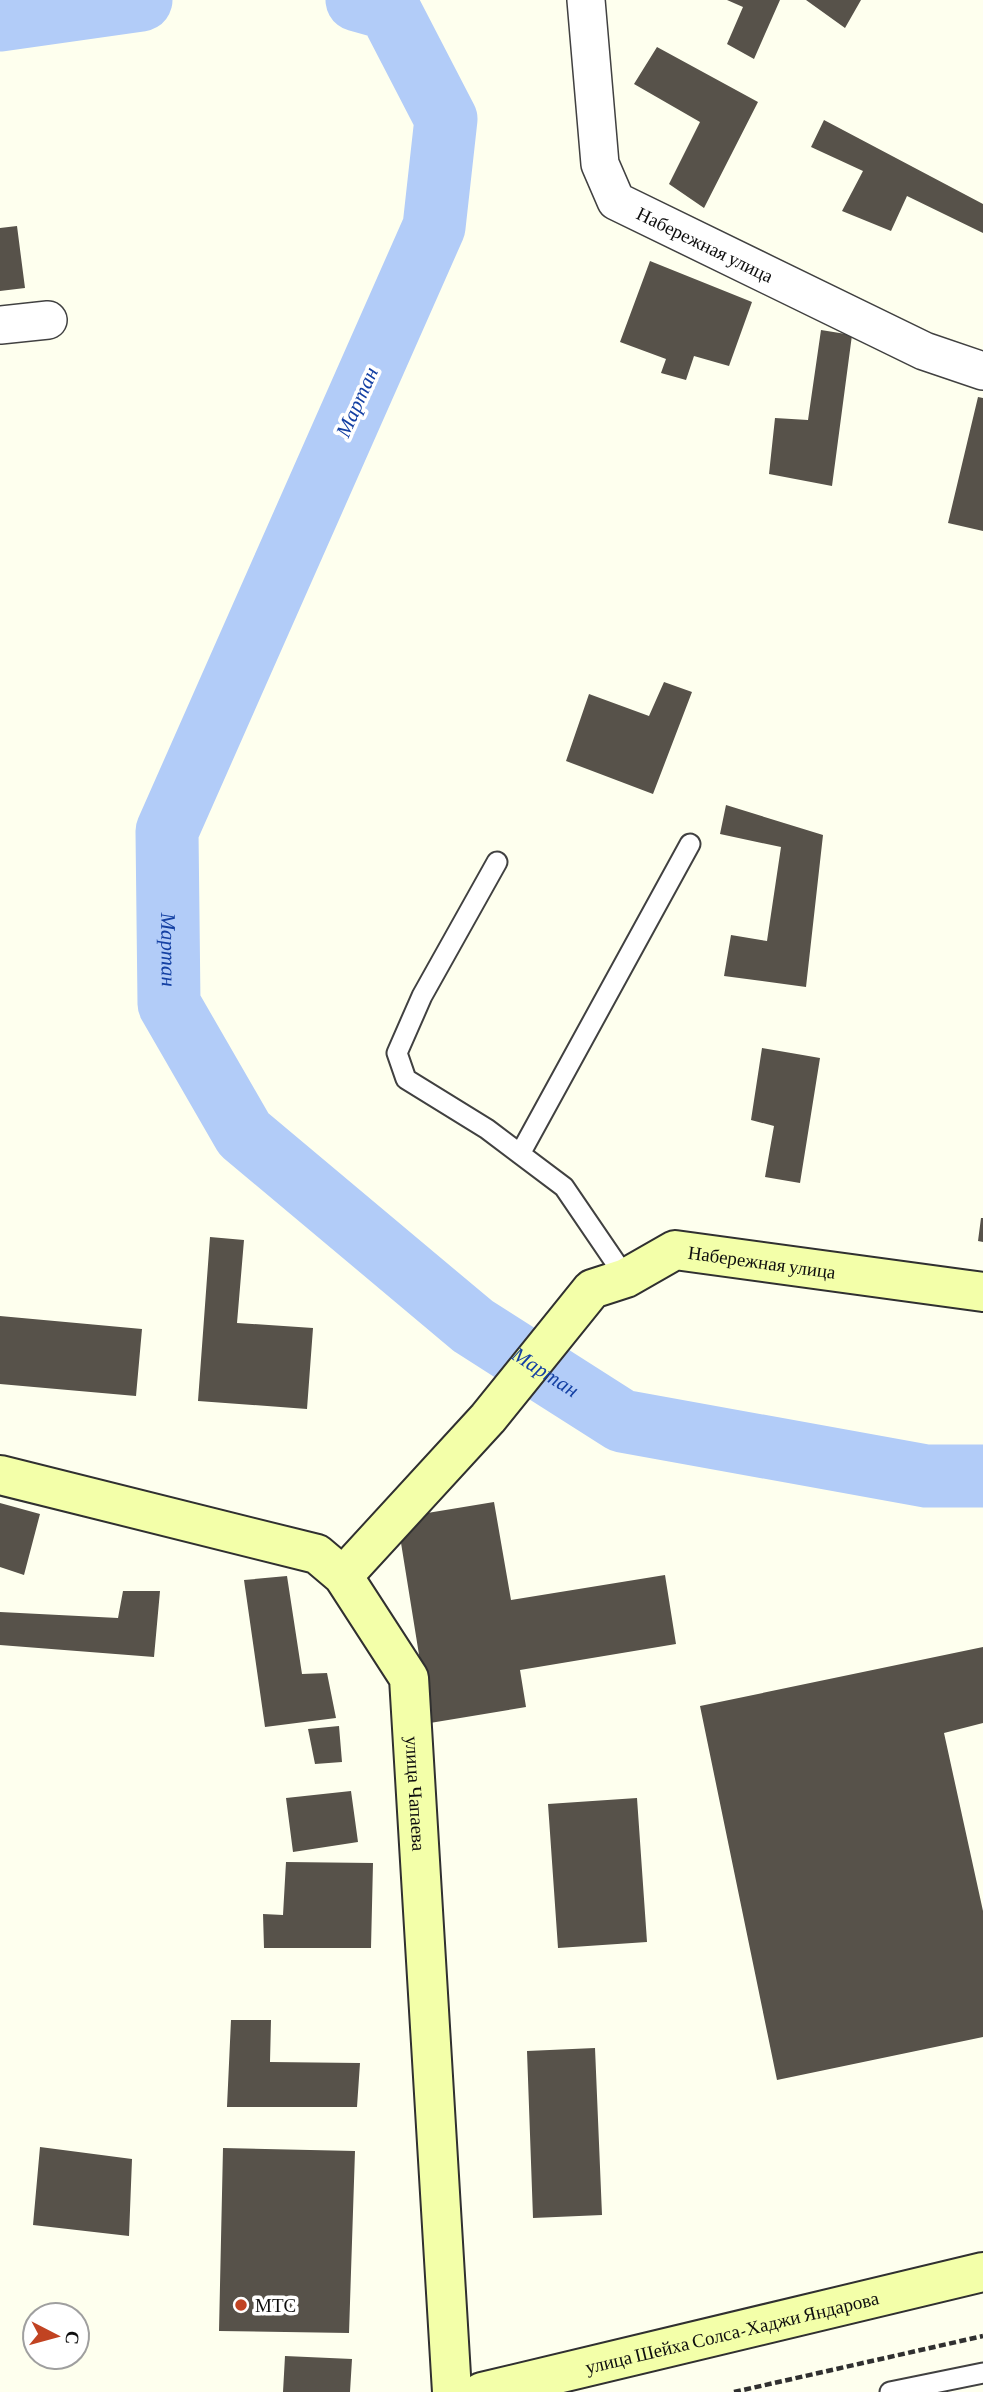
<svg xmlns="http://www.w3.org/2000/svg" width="983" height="2392" font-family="'Crimson Pro',serif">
	<rect width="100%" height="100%" fill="#feffee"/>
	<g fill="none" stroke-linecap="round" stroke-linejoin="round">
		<g stroke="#b2ccf8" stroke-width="63">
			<path id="s1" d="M357,0L389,9L446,119L434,227L167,831L169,1004L244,1134L473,1326L622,1421L926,1476H983"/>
			<path d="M0,20L141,0"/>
		</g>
	</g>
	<path fill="#57524a" d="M727,0H780L754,59L727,44L743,7Z
		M806,0H861L845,28Z
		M657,47L758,102L704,208L669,184L700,122L634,84Z
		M824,120L983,204V233L907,196L891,231L842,211L863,171L811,147Z
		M17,226L25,288L0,291V228Z
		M650,261L752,302L729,366L694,356L686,380L661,373L666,359L620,342Z
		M821,330L852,335L832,486L769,474L775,418L808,420Z
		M978,397L983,398V531L948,523Z
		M664,682L692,692L653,794L566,761L589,694L649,716Z
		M726,805L823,835L806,987L724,976L731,935L767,941L781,847L720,834Z
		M762,1048L820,1058L800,1183L765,1177L774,1126L751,1120Z
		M981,1218H983V1242L978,1241Z
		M210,1237L244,1240L237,1323L313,1328L307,1409L198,1401Z
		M0,1316L142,1329L136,1396L0,1384Z
		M494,1502L511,1600L665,1575L676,1644L520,1670L526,1707L430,1723L397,1518Z
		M0,1503L40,1514L24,1575L0,1567Z
		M287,1576L302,1674L327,1673L336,1718L265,1727L244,1580Z
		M123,1591H160L154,1657L0,1645V1612L118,1618Z
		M983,1647V1723L944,1733L983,1911V2037L777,2080L700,1706Z
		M339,1726L342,1762L315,1764L308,1729Z
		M351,1791L358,1842L293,1852L286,1798Z
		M637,1798L647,1942L558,1948L548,1804Z
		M286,1862L373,1863L371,1948H264L263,1914L283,1915Z
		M231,2020H271L270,2062L360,2063L357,2107H227Z
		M595,2048L602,2215L533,2218L527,2051Z
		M40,2147L132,2159L129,2236L33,2225Z
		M223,2148L355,2151L349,2333L219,2331Z
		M285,2356L352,2359L350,2392H283Z"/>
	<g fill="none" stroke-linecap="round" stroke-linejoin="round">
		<defs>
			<path id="lane" d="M497,862L422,996L397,1053L406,1079L487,1129L564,1187L626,1278
				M520,1154L690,844
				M890,2392L983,2373"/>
			<g id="street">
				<path id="s2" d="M586,0L600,164L616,201L924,351L983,371"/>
				<path d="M0,325L48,320"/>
			</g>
			<g id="secondary">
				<path id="s3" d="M0,1475L317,1554L343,1576L409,1678L452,2392"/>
				<path id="s4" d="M343,1576L488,1418L592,1289L626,1278L675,1250L983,1292"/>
				<path id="s5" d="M482,2392L983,2272"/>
			</g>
		</defs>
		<use href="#lane" stroke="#414141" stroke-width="23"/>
		<use href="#street" stroke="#414141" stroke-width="40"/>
		<use href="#secondary" stroke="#303030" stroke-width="42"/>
		<path stroke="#303030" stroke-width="4.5" stroke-dasharray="7 3.5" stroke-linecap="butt" d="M734,2392L983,2336"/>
		<use href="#lane" stroke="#fff" stroke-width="19"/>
		<use href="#street" stroke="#fff" stroke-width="37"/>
		<use href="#secondary" stroke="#f3ffa9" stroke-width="38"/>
	</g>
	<circle fill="#c14322" stroke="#fff" stroke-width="2.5" cx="241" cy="2305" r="7"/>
	<g text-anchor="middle" stroke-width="7" stroke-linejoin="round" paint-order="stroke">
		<g font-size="19" fill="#0e0e0e" stroke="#fff">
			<text dy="7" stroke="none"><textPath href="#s2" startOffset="304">Набережная улица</textPath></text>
			<text dy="7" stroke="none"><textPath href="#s4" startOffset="560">Набережная улица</textPath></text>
			<text dy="7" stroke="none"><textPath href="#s3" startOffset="598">улица Чапаева</textPath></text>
			<text dy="7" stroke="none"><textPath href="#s5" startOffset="257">улица Шейха Солса-Хаджи Яндарова</textPath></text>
		</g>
		<g font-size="19" fill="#0e0e0e" stroke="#fff" text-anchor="start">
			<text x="255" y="2312">МТС</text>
		</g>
		<g font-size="21" font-style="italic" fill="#1440a3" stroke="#fff">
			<text transform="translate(357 402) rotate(-66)" y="7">Мартан</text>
			<text dy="7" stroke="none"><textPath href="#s1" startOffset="1045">Мартан</textPath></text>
			<text dy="7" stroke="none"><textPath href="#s1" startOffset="1634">Мартан</textPath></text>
		</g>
	</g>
	<g transform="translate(56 2336) rotate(96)"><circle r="33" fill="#ffffff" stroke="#9f9f9f" stroke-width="2"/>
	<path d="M0-5L12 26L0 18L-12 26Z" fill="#c14322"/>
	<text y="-10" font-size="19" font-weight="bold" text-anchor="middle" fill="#0e0e0e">С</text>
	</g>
</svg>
